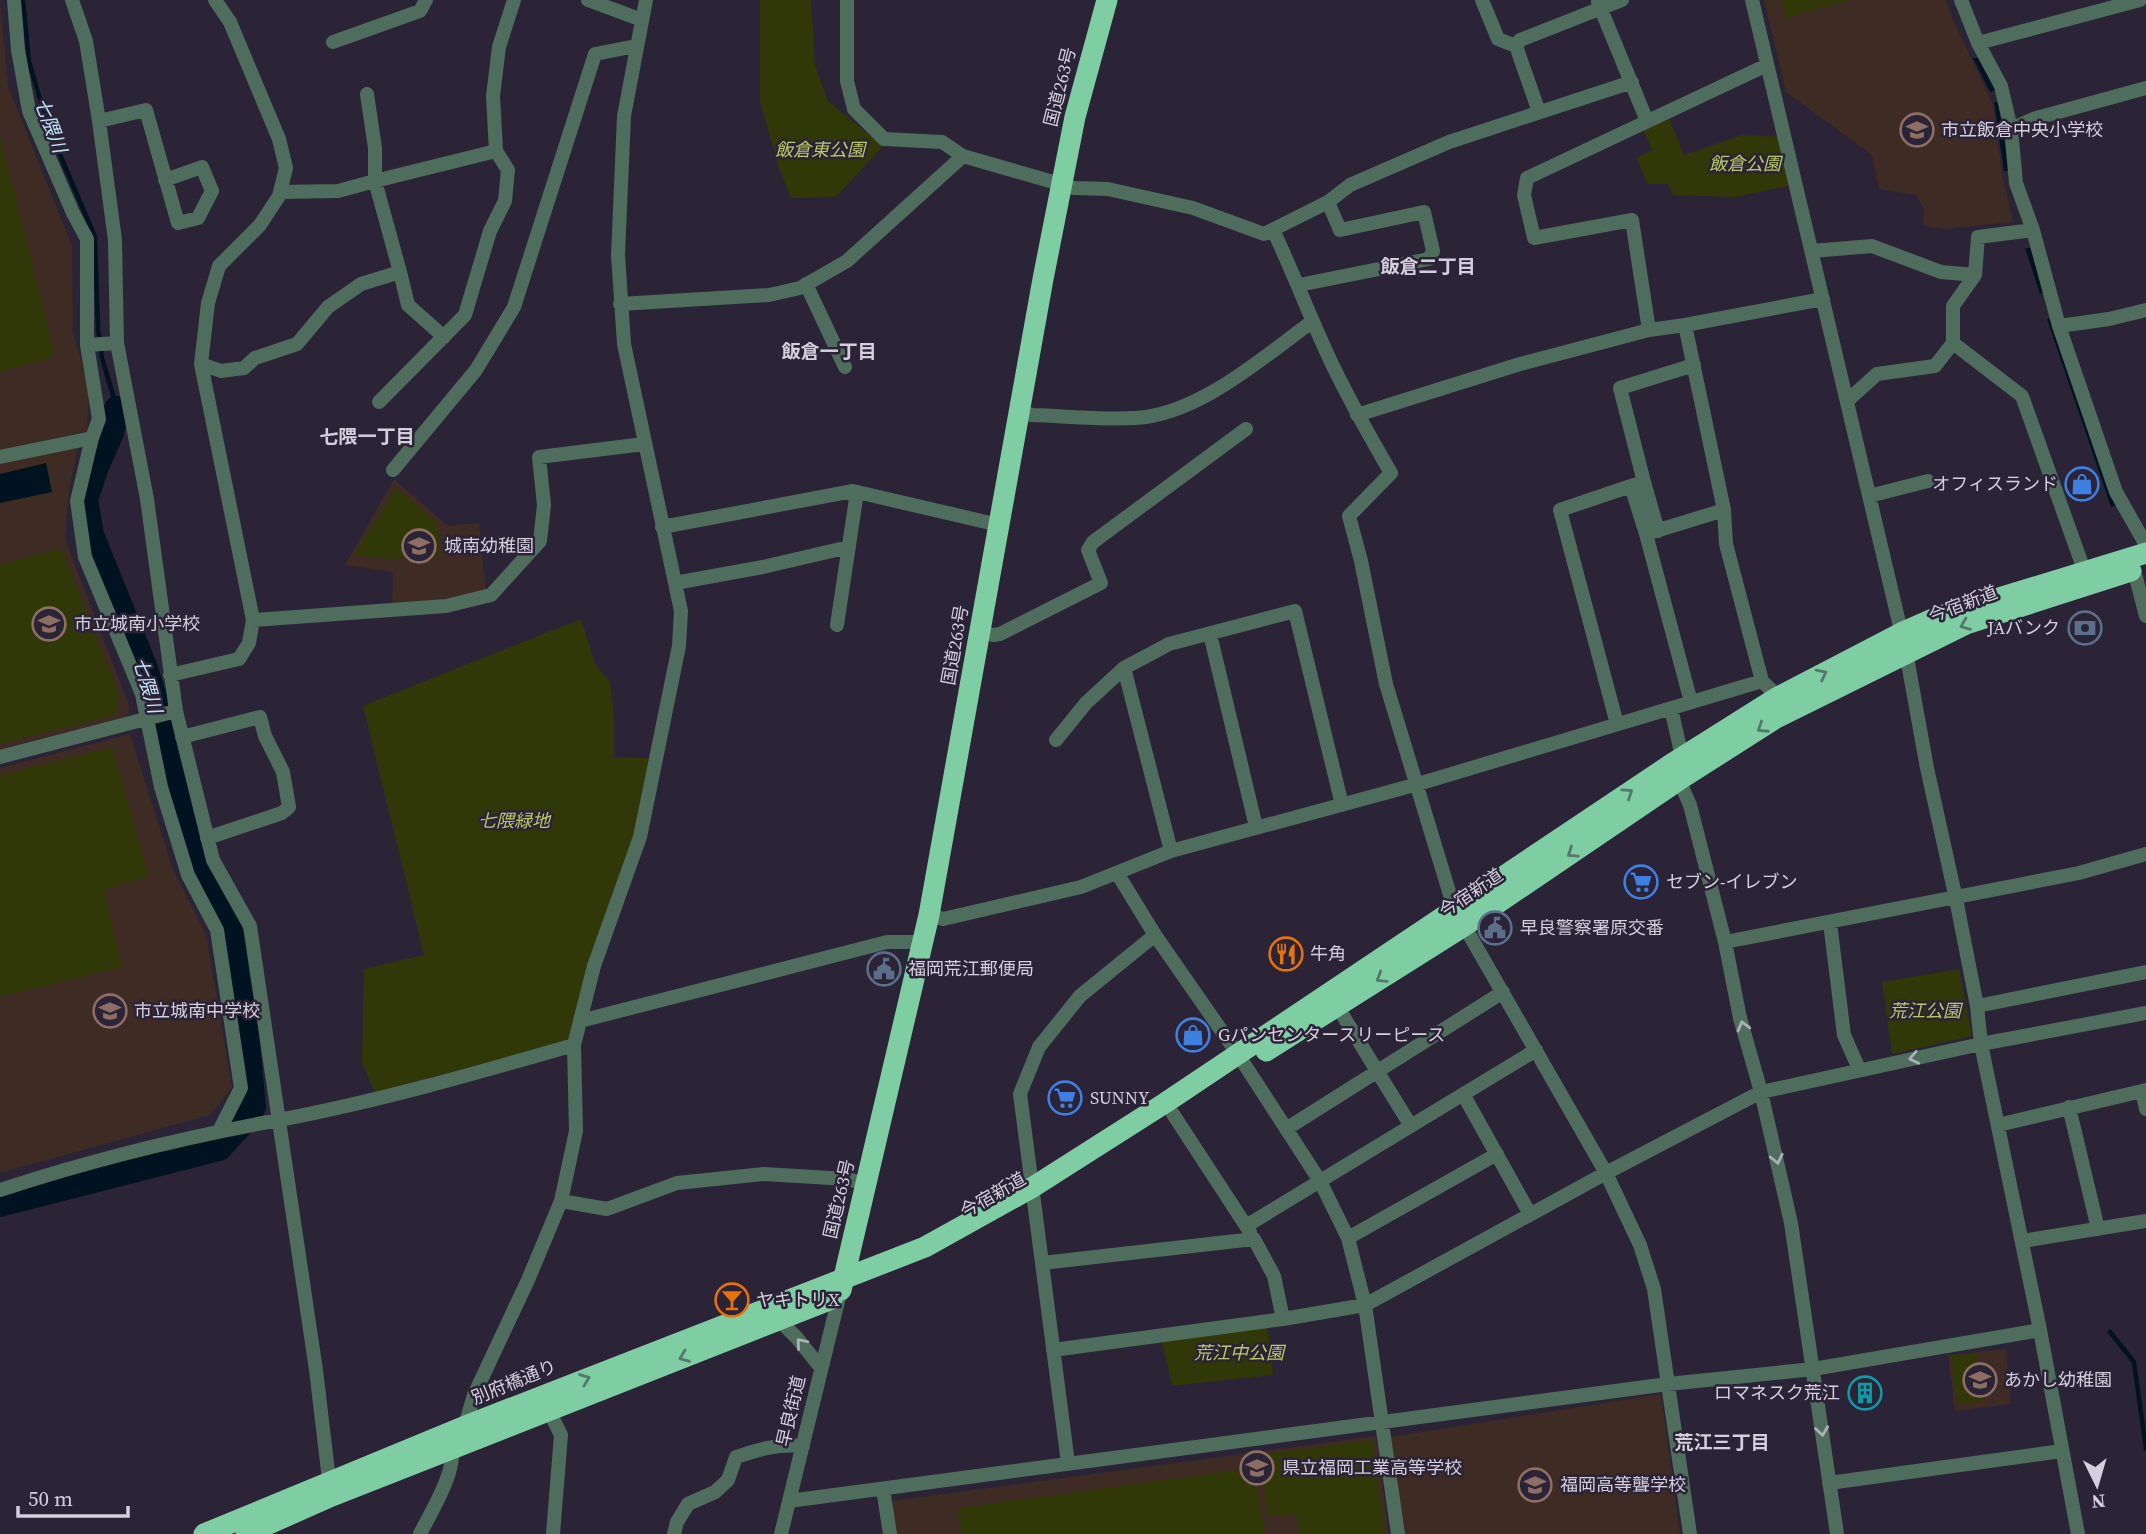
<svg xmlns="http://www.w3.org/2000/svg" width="2146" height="1534" font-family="'Source Serif 4','Noto Sans JP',serif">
	<rect width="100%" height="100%" fill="#2b2437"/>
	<path fill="#3d2b24" d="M1764,0H1946L1951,15L1993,105L2002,174L2013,222L1945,229L1923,226L1924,209L1916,195L1879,189L1872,155L1786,92Z
		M0,2L8,86L72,246L73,331L89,390L87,431L0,450Z
		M78,447L69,489L65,539L130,708L126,717L0,749V463Z
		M394,479L448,526L479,523L486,593L392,605L393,572L345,565Z
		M130,734L173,870L206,934L232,1088L210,1115L0,1173V768Z
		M2006,1349L2011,1404L1955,1411L1948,1355Z
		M1661,1394L1680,1534H1405L1390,1437Z
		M1376,1436L1389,1534H896L891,1501Z"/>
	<path fill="#313807" d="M760,0H811L815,66L828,101L883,146L836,197L791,198L779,168L760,101Z
		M1782,0H1850L1786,18Z
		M1669,118L1684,155L1743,135L1780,137L1792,185L1736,197L1673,195L1668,184H1648L1636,158L1652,150L1643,129Z
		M0,135L54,352L49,359L0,371Z
		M396,487L436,522L441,556L388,559L354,555Z
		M61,548L119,694L116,715L0,744V565Z
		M581,619L595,664L610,682L614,718V757L649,758L635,832L571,1041L375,1092L362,1063L364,969L424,955L363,706Z
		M112,747L149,876L104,890L122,967L0,997V775Z
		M1959,969L1972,1036L1892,1054L1882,982Z
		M1267,1323L1273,1375L1172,1386L1161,1337Z
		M1977,1353L1983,1401L1957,1404L1951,1356Z
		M1373,1440L1385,1534H1299L1296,1513L1267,1517L1259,1455Z
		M1253,1468L1265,1534H961L958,1508Z"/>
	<path fill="#011320" d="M1973,58H1980L1995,90L1990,92Z
		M1994,102H1998L2010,171H2004Z
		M2025,248H2030L2044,292L2040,294Z
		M2047,319H2052L2117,505L2111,507Z
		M46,463L52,492L0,503V474Z"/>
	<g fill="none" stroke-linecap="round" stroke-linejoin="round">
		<path stroke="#011320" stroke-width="4.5" d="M23,0L29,61L39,96L58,150L95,237L98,329L102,358L117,409
			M2110,1332L2134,1362L2146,1449"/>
		<path stroke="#011320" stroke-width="26" d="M0,1204L219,1148L240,1125L253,1107L241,982L229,925L199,871L168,762L158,709L144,666L91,535L85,500L95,469L110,435L117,409"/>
		<path stroke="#4f6d5c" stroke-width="14" d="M14,0L18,50L29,111L73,213L87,239V345
			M72,0L86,41L99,121L115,240L117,343L147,499L176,711L213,860L250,926L316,1370L330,1488
			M588,0L642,20
			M847,0V81L854,109L884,139L942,142L963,156
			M1482,0L1498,39L1516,46
			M1752,0L1906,652L1927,768L1956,899L1977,1006L1981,1044L2040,1330L2078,1534
			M1961,0L1978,43L2001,86L2011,129L2016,183L2033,230L2059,326L2116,492L2146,545
			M1598,2L1647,121
			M333,42L420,11L426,0
			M1978,43L2140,0
			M367,94L375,148V181L496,151L493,96L499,47L514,0
			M1539,112L1516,46L1520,40L1622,0
			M99,121L146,110L178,223L198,218L212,191L202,167L165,180
			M2011,129L2033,119L2146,88
			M1328,202L1350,185L1449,142L1632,82
			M1273,230C1294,274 1311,320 1332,364C1350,401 1370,437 1391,473L1349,516L1361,561L1386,684L1454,908L1606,1173L1640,1245L1654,1289L1690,1534
			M1812,251L1872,246L1941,272L1975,275
			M400,272L408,305L444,337
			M806,284L845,367
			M620,304L769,295L800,288L847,261L963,156L1074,188L1108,189L1193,208L1264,234L1328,202L1340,230L1424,212L1433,251L1429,259L1299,285
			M1685,325L1649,330L1632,220L1534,238L1524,195L1527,178L1767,65
			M2059,326L2109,319L2146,310
			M1953,343L2022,396L2084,570
			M201,364L221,371L244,368L255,358L297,344L328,307L361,284L400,272L375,181L338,191L280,192
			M1847,401L1877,374L1935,366L1953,343V306L1975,275L1978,237L2033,230
			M379,402L465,315L490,231L505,201L508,170L496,151
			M1019,411L1032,415C1066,416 1101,420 1135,418C1199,415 1263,357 1313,321
			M1357,415L1520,364L1649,330
			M92,438L77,501L85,557L142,694L161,787L188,875L217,930L241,1088L219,1131
			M0,457L92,438L99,419L87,345L117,343
			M393,470L476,370L514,307L595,54L636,46
			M1644,482L1620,388L1694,365
			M1869,496L1928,481
			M662,527L853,491L999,525
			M1658,531L1644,482L1631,486L1646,534L1724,510
			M1646,534L1691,702
			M2134,570L2146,616
			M675,583L763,567L849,547
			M253,620L446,606L491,595L540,541L544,505L539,457L644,444
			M837,625L857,492
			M981,632L993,635L1000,634L1101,583L1088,550L1093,542L1246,429
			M1210,634L1256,827
			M170,675L239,659L249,643L253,620L201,364L208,303L219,266L260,225L279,196L286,168L279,139L230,22L215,0
			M1762,681L1726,544L1724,510L1685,325L1823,299
			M1671,708L1682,757
			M1617,724L1560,510L1631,486
			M182,737L260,717L265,736L283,772L289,807L282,813L207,838
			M1056,740L1086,703L1124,668
			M0,757L176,711
			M1679,780L1690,805L1725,942L1740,1018L1761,1092L1791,1223L1837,1534
			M1171,851L1124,668L1169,644L1295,611L1342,805
			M929,915L943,919L1081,887L1171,851L1418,784L1762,681L1778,697
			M1830,923L1844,1035L1859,1069
			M1155,935L1237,1053L1320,1181L1348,1238L1365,1305L1398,1534
			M1725,942L2079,873L2146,854
			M1337,1006L1411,1126
			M1977,1006L2146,972
			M580,1021L887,942H923
			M2142,1091L2146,1109
			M1463,1094L1530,1214
			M2069,1107L2098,1229
			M1173,1114L1250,1232
			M1998,1125L2146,1090
			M1286,1129L1503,992
			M0,1190C91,1160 185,1137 279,1120C379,1101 477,1073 574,1045
			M561,1201L607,1209L677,1183L764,1174L847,1179L866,1184
			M1246,1226L1536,1050
			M1348,1238L1497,1154
			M2022,1241L2146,1221
			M1042,1263L1254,1239L1274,1276L1283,1319
			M779,1320L797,1338L821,1368
			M1053,1350L1283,1319L1365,1305L1606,1173L1761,1092L1981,1044L2146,1013
			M545,1403L561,1435L553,1534
			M470,1430L467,1419L474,1395L528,1280L561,1201L576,1131L574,1045L594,966L640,837L679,646L681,611L624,344L618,255L624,116L646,0
			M1068,1463L1020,1094L1039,1047L1080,996L1155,935L1117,873
			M1829,1483L2062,1451
			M883,1489L890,1534
			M789,1501L1668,1384L1813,1369L2040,1330
			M420,1534C430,1514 460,1466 450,1445
			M674,1534L677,1522L688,1504L715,1492L728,1480L736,1457C761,1449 776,1444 803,1446
			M781,1534L839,1297"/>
		<path stroke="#7fcda3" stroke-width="21" d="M1266,1051L1464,926L1679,780L1776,718L1966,624L2131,571
			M841,1290L929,915L1043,279L1075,117L1107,0
			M204,1534L468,1425L925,1247L1033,1187L1165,1103L1670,765L1778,697L1901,633L1940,616L2146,553
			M246,1534L332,1496L832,1299"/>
	</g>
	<defs><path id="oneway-chevron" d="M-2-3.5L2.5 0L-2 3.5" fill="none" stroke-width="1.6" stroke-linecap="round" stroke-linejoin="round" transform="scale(1.75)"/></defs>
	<g stroke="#55786d">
		<use href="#oneway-chevron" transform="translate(1965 625) rotate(158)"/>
		<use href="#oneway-chevron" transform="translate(1822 674) rotate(-27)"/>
		<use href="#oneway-chevron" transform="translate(1762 728) rotate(147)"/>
		<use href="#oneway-chevron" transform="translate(1628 793) rotate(-34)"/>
		<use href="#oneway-chevron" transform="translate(1572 853) rotate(146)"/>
		<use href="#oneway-chevron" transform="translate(1381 978) rotate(148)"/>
		<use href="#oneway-chevron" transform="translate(684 1357) rotate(159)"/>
		<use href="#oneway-chevron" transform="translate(585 1379) rotate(-21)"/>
	</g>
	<g stroke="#abb2b6">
		<use href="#oneway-chevron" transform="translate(1743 1026) rotate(-105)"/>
		<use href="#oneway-chevron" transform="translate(1914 1058) rotate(168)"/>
		<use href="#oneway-chevron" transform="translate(1777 1159) rotate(77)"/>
		<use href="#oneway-chevron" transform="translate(801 1343) rotate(-130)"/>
		<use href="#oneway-chevron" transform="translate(1822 1431) rotate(82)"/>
	</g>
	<defs>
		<symbol id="school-ring" viewBox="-11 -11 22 22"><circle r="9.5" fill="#2b2437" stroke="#8d6e63" stroke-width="1.5"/><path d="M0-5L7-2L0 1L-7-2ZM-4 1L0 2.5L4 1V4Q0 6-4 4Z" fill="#8d6e63"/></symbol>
		<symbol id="shop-ring" viewBox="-11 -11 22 22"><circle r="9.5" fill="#2b2437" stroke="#3f7fe0" stroke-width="1.5"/><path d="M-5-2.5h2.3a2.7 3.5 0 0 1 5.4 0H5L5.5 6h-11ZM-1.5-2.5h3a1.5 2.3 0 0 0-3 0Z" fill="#3f7fe0"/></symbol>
		<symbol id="bank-ring" viewBox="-11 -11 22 22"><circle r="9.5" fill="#2b2437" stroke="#5c6f8a" stroke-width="1.5"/><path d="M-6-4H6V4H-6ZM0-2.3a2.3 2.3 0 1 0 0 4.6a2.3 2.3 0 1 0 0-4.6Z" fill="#5c6f8a"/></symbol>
		<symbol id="supermarket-ring" viewBox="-11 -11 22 22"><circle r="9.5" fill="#2b2437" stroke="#3f7fe0" stroke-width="1.5"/><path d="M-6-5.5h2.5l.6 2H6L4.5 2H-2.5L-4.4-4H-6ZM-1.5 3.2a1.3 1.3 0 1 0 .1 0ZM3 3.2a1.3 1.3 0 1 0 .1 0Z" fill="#3f7fe0"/></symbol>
		<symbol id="civic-ring" viewBox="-11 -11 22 22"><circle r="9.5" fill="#2b2437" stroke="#5c6f8a" stroke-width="1.5"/><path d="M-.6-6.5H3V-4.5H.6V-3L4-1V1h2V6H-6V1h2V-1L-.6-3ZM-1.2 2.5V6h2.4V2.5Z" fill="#5c6f8a"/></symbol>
		<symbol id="restaurant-ring" viewBox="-11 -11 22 22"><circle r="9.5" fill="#2b2437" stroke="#e8710a" stroke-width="1.5"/><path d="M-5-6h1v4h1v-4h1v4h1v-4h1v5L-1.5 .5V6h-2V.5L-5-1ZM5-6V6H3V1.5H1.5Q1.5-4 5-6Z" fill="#e8710a"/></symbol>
		<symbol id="bar-ring" viewBox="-11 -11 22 22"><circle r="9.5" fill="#2b2437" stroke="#e8710a" stroke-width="1.5"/><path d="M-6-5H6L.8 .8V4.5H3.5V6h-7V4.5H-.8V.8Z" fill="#e8710a"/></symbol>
		<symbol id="building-ring" viewBox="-11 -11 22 22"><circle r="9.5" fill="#2b2437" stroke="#0f9aa8" stroke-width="1.5"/><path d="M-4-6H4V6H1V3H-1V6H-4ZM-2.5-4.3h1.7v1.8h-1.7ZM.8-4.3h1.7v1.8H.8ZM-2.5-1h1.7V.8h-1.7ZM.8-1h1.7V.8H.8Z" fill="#0f9aa8"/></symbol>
	</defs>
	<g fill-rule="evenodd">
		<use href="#school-ring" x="1898" y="111" width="38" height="38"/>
		<use href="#shop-ring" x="2063" y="465" width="38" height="38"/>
		<use href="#school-ring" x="400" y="527" width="38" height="38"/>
		<use href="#school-ring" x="30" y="605" width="38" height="38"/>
		<use href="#bank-ring" x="2066" y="609" width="38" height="38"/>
		<use href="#supermarket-ring" x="1622" y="863" width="38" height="38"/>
		<use href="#civic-ring" x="1476" y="909" width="38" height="38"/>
		<use href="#restaurant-ring" x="1267" y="935" width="38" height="38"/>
		<use href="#civic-ring" x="865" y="950" width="38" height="38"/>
		<use href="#school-ring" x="91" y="992" width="38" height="38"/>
		<use href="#shop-ring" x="1174" y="1016" width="38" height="38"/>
		<use href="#supermarket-ring" x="1046" y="1079" width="38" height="38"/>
		<use href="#bar-ring" x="713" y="1281" width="38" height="38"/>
		<use href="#school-ring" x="1961" y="1361" width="38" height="38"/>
		<use href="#building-ring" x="1846" y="1374" width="38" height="38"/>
		<use href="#school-ring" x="1238" y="1449" width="38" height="38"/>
		<use href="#school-ring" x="1516" y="1466" width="38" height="38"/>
	</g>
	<g text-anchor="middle" stroke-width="5" stroke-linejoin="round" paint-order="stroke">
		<g font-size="18" fill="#d3cfdc" stroke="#2b2437">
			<text transform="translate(1060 87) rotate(-76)" y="6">国道263号</text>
			<text transform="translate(1963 604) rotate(-21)" y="6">今宿新道</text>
			<text transform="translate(955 645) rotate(-80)" y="6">国道263号</text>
			<text transform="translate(1471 893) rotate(-34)" y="6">今宿新道</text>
			<text transform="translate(993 1195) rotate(-30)" y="6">今宿新道</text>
			<text transform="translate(839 1199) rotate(-77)" y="6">国道263号</text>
			<text transform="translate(514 1382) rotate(-22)" y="6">別府橋通り</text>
			<text transform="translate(791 1411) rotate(-77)" y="6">早良街道</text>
		</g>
		<g font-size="18" fill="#d3cfdc" stroke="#2b2437" text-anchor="start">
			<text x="1941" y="136">市立飯倉中央小学校</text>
			<text x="2058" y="490" text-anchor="end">オフィスランド</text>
			<text x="444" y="552">城南幼稚園</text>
			<text x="74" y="630">市立城南小学校</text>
			<text x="2060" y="634" text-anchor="end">JAバンク</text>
			<text x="1666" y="888">セブン-イレブン</text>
			<text x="1520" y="934">早良警察署原交番</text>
			<text x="1310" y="960">牛角</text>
			<text x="908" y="975">福岡荒江郵便局</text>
			<text x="134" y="1017">市立城南中学校</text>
			<text x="1218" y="1041">Gパンセンタースリーピース</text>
			<text x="1090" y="1104">SUNNY</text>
			<text x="756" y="1306">ヤキトリX</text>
			<text x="2004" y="1386">あかし幼稚園</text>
			<text x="1840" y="1399" text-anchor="end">ロマネスク荒江</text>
			<text x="1282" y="1474">県立福岡工業高等学校</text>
			<text x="1560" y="1491">福岡高等聾学校</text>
		</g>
		<g font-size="18" font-style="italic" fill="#b8ca65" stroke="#2b2437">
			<text x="820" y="156">飯倉東公園</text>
			<text x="1745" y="170">飯倉公園</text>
			<text x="514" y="827">七隈緑地</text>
			<text x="1925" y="1017">荒江公園</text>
			<text x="1239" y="1359">荒江中公園</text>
		</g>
		<g font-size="19" font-style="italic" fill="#c1e3fd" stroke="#2b2437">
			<text transform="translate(51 125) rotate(69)" y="7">七隈川</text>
			<text transform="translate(148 685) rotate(73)" y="7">七隈川</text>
		</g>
		<g font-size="19" font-weight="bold" fill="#d3cfdc" stroke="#2b2437">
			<text x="1428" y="273">飯倉二丁目</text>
			<text x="829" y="358">飯倉一丁目</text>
			<text x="367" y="443">七隈一丁目</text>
			<text x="1722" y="1449">荒江三丁目</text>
		</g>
	</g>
	<g transform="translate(2097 1485) rotate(175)" stroke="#2b2437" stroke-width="5" paint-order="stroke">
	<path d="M0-5L12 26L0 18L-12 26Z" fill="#d3cfdc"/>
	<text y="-10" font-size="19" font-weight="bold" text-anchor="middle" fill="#d3cfdc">N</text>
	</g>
	<path d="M18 1506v10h110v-10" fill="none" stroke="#d3cfdc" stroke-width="3.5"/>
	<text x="28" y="1506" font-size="21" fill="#d3cfdc" stroke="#2b2437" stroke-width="5" paint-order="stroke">50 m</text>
</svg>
